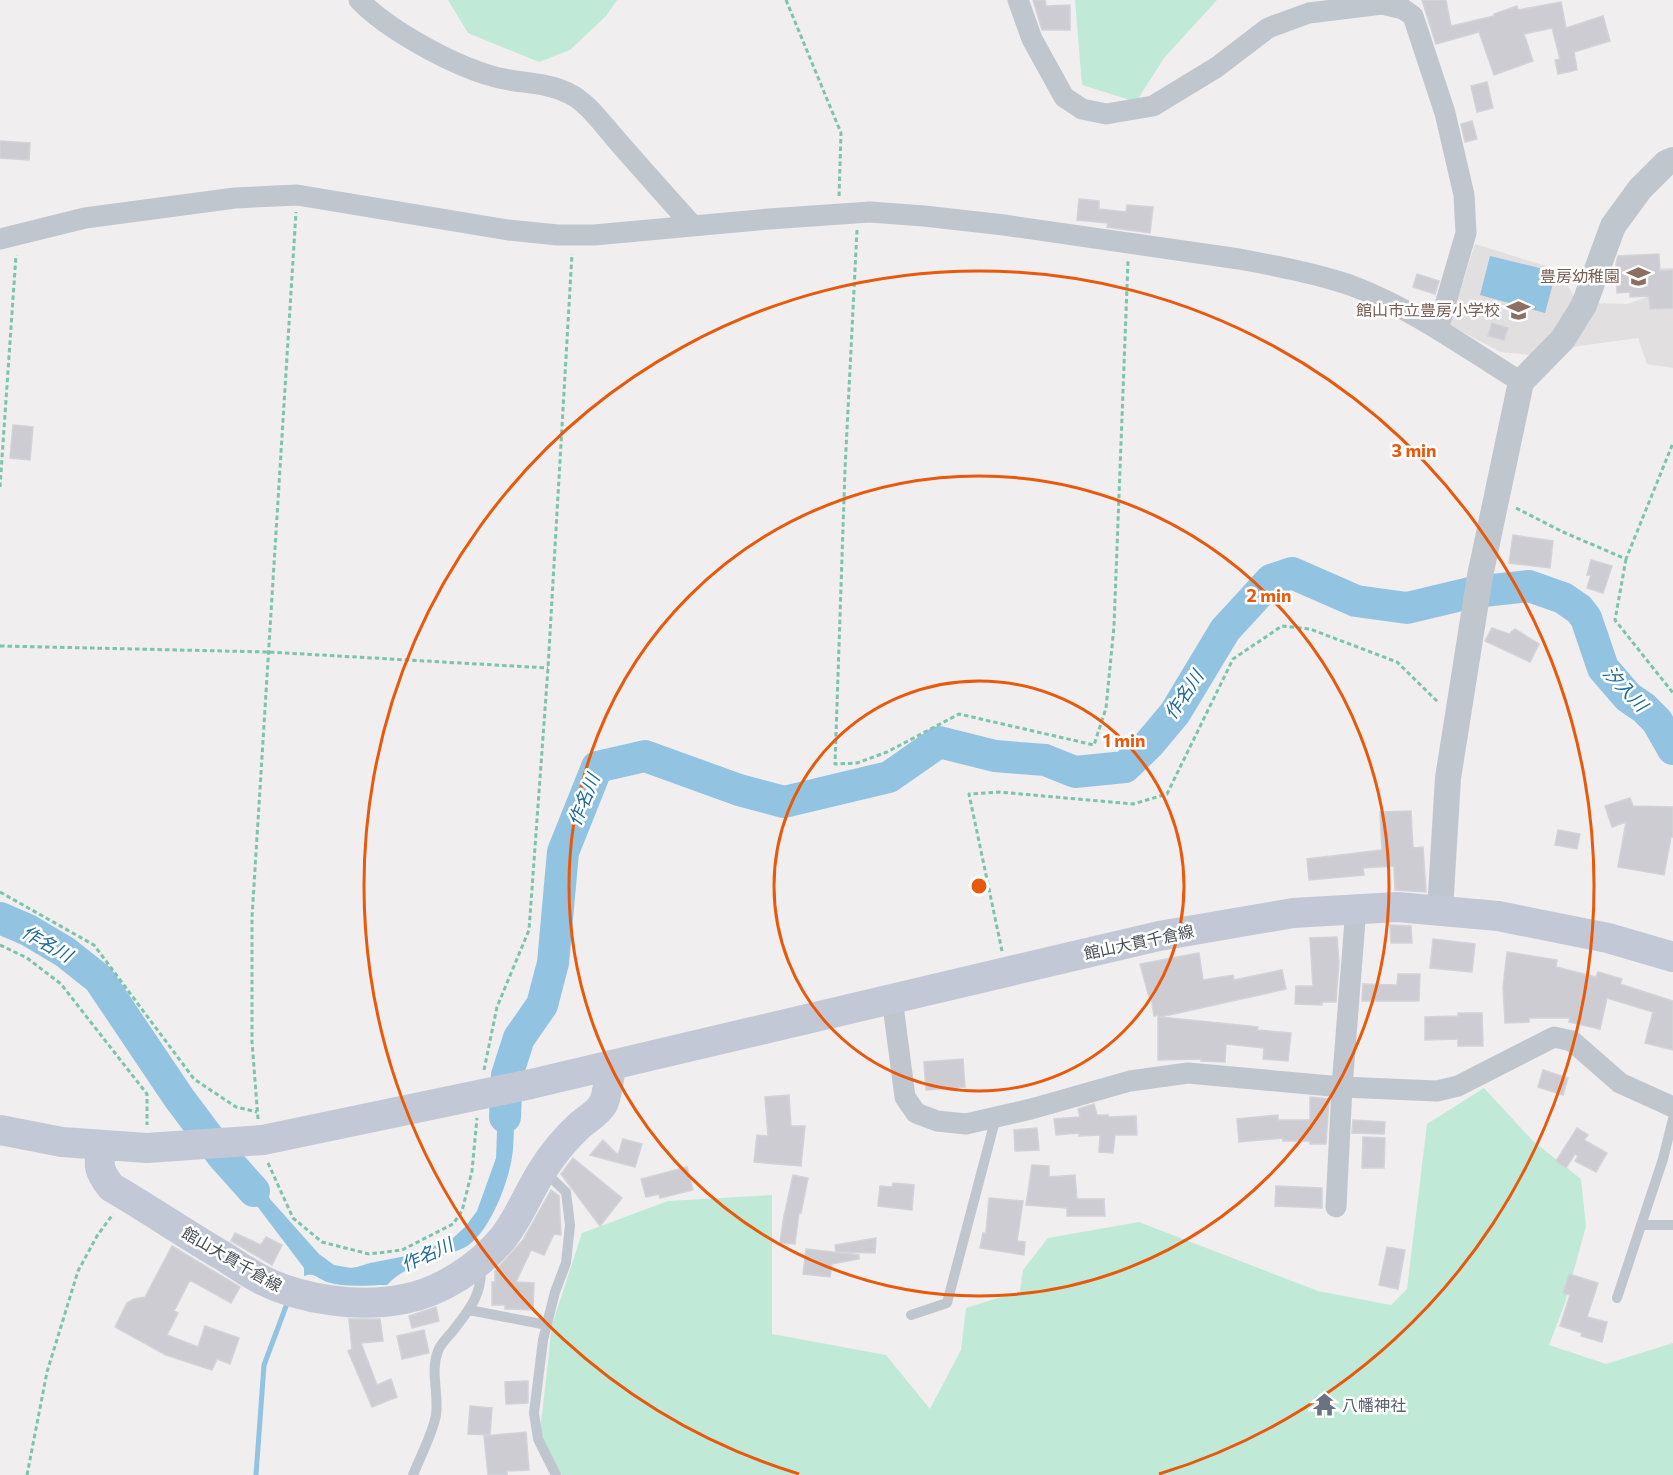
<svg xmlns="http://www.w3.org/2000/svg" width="1673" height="1475" font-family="Commissioner,'Noto Sans JP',sans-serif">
	<rect width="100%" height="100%" fill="#f0eeee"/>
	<path fill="#e1dfdf" d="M1475,244L1559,270L1585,316L1593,303L1627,304L1647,297L1648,293L1661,292V268H1673V368L1647,364L1638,338L1565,348L1531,355L1501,352L1449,325Z"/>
	<path fill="#c0ead7" d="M448,0H617L606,16L570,50L539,62L468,33Z
		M1075,0H1217L1164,58L1136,102L1082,85Z
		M1484,1088L1533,1141L1581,1179L1586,1226L1565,1303L1549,1345L1606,1364L1673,1343V1475H560L540,1433L552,1325L582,1233L668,1201L772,1195V1334L886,1355L930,1409L961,1350L966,1308L1020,1291L1023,1270L1048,1238L1139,1222L1318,1291L1391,1305L1407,1289L1427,1124Z"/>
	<path fill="#92c4e2" d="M1490,256L1556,272L1545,313L1480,295Z
		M515,1102C513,1120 515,1139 512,1157C508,1184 487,1241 459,1250C434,1259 404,1266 387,1285C368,1285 345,1288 327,1282C318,1279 315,1272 304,1276V1268L245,1190L242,1187L235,1186L217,1161L245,1158L261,1179L270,1199L319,1254L334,1265L351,1268L357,1267L370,1263L411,1255L453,1238L465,1227L477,1211L496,1158L498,1106Z"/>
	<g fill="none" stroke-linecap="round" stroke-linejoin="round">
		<path stroke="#92c4e2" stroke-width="5" d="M256,1475L264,1365L288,1301"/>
		<path stroke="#92c4e2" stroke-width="32" d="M0,918L28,930L65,952L99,979L179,1098L221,1154L254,1191
			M505,1117L507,1075L519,1038L542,1005L553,963L563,852L597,767L645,756L739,790L784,802L889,777L939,742L995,756L1045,760L1075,772L1125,767L1149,744L1175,713L1225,630L1271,580L1292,573L1356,601L1407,608L1474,592L1529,586L1563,598L1579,609L1586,618L1603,668L1628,697L1644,708L1657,721L1673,749"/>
	</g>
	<path fill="#ccccd2" stroke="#d2d3d9" stroke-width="1.5" d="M1033,0H1045L1046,6L1070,5V30H1042Z
		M1422,0H1446L1451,26L1494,16V14L1517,6L1518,10L1561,2L1566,28L1603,16L1610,41L1574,52L1577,70L1558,74L1555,60L1560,59L1552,28L1524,34L1533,61L1494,75L1479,32L1436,44Z
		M1487,82L1493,108L1477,112L1471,86Z
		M1472,121L1477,139L1465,142L1461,124Z
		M0,141L30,143L29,160L0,158Z
		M1079,199L1099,201V209L1126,212L1127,205L1153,207L1150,233L1107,227L1108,223L1077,220Z
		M1659,254L1660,271L1673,270V308L1650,309L1649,296L1630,297V292L1617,293L1616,263L1618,256Z
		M1417,274L1439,281L1435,294L1413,287Z
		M1492,323L1508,328L1504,340L1488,336Z
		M13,425L33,427L30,460L10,458Z
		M1513,535L1553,541L1550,568L1509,563Z
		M1591,560L1612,566L1603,593L1587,588L1591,575H1587Z
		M1492,628L1509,634L1515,629L1539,644L1530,662L1485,641Z
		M1630,798L1633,806L1673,807V837H1671L1664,875L1618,867L1626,822L1612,827L1605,806Z
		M1411,811L1413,848L1423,847L1426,892L1395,890L1394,866L1363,868L1364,875L1309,880L1307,859L1382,850L1380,812Z
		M1558,830L1580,834L1577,849L1555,845Z
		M1390,925L1411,926L1412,943H1391Z
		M1337,937L1339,962L1336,1002H1322V1005L1295,1004L1296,986H1313L1310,938Z
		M1433,939L1475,944L1472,972L1430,968Z
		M1507,952L1557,960L1556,967L1596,977L1598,972L1622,979L1620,984L1673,1001V1050L1645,1043L1653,1012L1607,998L1600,1029L1569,1022L1570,1018H1529V1022L1505,1023L1503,987Z
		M1199,953L1203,980L1233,975L1234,980L1282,970L1286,989L1160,1017L1258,1027L1257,1030L1291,1033L1288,1061L1263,1059L1264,1048L1226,1044L1225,1062L1201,1061V1059L1158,1060V1015L1154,1016L1151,997H1149L1140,964Z
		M1398,974H1420L1419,1001H1362L1363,984L1397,985Z
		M1458,1013H1482L1483,1046H1458V1039L1425,1040V1017L1458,1016Z
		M963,1059L965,1087L926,1090L924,1062Z
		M1543,1070L1568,1078L1563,1095L1538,1087Z
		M789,1095L791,1126H805L801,1166L754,1162L757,1135L768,1136L765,1097Z
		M1310,1097L1329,1099L1326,1144H1310V1141H1283V1138L1239,1142L1237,1119L1278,1115V1120H1310Z
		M1094,1104L1097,1115H1108V1117L1136,1116L1137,1135H1115L1113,1153L1099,1152L1100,1135L1079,1136V1133L1056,1135L1054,1119L1080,1117L1078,1109Z
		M1353,1120L1385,1122L1384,1134L1352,1133Z
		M1037,1128L1039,1150L1015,1151L1014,1130Z
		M1577,1128L1588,1135L1584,1140L1607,1153L1596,1172L1575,1161L1578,1156L1575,1154L1566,1168L1556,1161Z
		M1363,1137L1385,1138L1384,1168H1362Z
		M623,1139L642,1144L635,1167L590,1155L603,1140L618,1155Z
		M573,1158L622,1198L600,1226L561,1174Z
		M1032,1165L1049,1166V1177L1075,1175L1077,1199H1104L1105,1216H1067V1208L1026,1205Z
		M687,1167L693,1190L660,1198L659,1194L646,1197L641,1179Z
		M793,1175L808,1178L801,1213H799L795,1244L780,1243L783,1221Z
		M893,1183L914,1185L912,1210L878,1206L880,1186L892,1187Z
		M1276,1186L1322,1188V1208L1275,1206Z
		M551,1190L559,1196L561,1235L554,1234L544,1255L531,1250L516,1282L534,1283L533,1310L505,1309V1305H492V1282H495V1271L523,1240Z
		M989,1198L1023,1201L1017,1241L1025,1242L1024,1255L980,1248L983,1233H986Z
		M235,1233L261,1245L266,1237L282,1245L272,1265L231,1241Z
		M876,1238L875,1253L836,1252L835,1245Z
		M172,1246L240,1287L231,1303L190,1280L174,1311L178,1313L167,1335L198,1347L205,1326L239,1338L230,1364L217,1359L212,1370L166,1355L115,1327L127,1303L134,1299L145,1297Z
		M1387,1247L1405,1250L1398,1289L1379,1285Z
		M806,1249L859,1255V1259L832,1264L830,1277L803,1274Z
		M1569,1274L1598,1283L1587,1317L1607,1322L1602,1342L1581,1336L1582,1333L1560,1326L1570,1295L1563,1293Z
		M436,1307L439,1321L412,1328L409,1316Z
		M349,1319H380L383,1341L361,1343L377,1385L391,1379L397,1397L372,1407L348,1351L352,1349Z
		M424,1330L429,1353L402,1359L397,1336Z
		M528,1381V1403L506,1404L505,1382Z
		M1316,1397L1333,1399L1332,1413L1315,1411Z
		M470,1406L492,1408L490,1435L468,1434Z
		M526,1432L529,1470L507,1471V1475H488L484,1436Z"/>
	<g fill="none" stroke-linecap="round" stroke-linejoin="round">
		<path stroke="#7cc4ac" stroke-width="3" stroke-dasharray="4.5 3" stroke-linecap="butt" d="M786,0L841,133L839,197
			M857,230L845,469L835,764L857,763L887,752L959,714L1094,745L1106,708L1114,626L1128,261
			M0,487L16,255
			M1516,508L1563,532L1626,559L1673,443
			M1626,559L1615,620L1673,693
			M0,646L268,652L548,668
			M0,892L94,945L194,1079L236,1107L257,1112
			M0,945L27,958L61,984L147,1094V1125
			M1002,951L969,794L999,792L1133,804L1167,794L1233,659L1282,626L1310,629L1397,662L1439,703
			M484,1070L497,1007L529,930L548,668L572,254
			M258,1119L252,1042V917L296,212
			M268,1163L293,1218L322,1242L369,1254L402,1250L453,1224L462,1211L472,1171L477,1118
			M27,1475L47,1372L78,1271L97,1236L113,1214"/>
		<path stroke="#c0c6ce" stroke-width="10" d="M545,1172L566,1192L570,1225L566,1263L555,1292L543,1340L534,1413L538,1439L556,1475
			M1641,1225H1673
			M1617,1298L1663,1159L1673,1119
			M469,1310L547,1325
			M911,1315L947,1303L996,1117
			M413,1475C420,1457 433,1433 436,1415C439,1393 430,1371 438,1351C440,1344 447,1338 452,1332C469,1310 482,1296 481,1267"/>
		<path stroke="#c0c6ce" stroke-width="21" d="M359,0C388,30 452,65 492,76C517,84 544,81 568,93C586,101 601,122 614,137C640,167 666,196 693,226
			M1018,0L1032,39L1064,97L1082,109L1106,114L1153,106L1217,67L1268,28L1309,13L1382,4L1403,9L1413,16L1445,113L1464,195L1466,233L1438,329
			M0,239L85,218L235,198L297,195L508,230L558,235H594L769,219L870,212L924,216L1004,225L1239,259C1276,266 1315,273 1350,285C1412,308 1466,348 1521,382
			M892,998L905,1097L916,1113L937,1121L966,1124L1031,1109L1130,1081L1188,1073L1342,1087L1437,1091L1458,1086L1554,1037L1572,1041L1620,1083L1673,1107
			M1336,1207L1342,1087L1356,908"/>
		<path stroke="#c0c6ce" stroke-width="26" d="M1440,910L1448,778L1480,576L1521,382L1563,339L1584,305L1613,226L1640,189L1666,163L1673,160"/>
		<path stroke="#c2c8d5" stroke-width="30" d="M0,1130L62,1142L147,1148L263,1140L531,1084L1159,936L1293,913L1397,907L1498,916L1608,938L1673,957
			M102,1145C98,1166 98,1170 111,1187C149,1209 185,1234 223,1256C236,1264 248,1273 262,1280C302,1300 360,1308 404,1299C441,1292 479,1267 503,1238C519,1218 528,1193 542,1171C552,1155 565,1139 579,1126C587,1119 598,1113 603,1104C608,1096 608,1077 612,1065"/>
	</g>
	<g fill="none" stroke="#e8590c" stroke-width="3">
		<circle cx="979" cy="886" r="205"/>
		<circle cx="979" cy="886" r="410"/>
		<path d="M799 1474A615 615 0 1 1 1159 1474"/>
	</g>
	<defs>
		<symbol id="school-bare" viewBox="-9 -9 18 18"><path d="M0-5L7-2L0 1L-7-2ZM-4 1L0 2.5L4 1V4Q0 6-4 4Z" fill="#8d6e63" stroke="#fff" stroke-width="2.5" paint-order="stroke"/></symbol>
		<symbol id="temple-bare" viewBox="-9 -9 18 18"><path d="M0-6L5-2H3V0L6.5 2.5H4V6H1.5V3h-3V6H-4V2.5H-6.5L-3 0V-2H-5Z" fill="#6b7280" stroke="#fff" stroke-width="2.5" paint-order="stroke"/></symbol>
	</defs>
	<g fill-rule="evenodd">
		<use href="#school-bare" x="1622" y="260" width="33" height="33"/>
		<use href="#school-bare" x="1502" y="294" width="33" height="33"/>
		<use href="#temple-bare" x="1308" y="1388" width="33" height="33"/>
	</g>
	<g text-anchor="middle" stroke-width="5" stroke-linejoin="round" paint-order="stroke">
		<g font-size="16" fill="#785e54" stroke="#fff" text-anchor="end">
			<text x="1620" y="282">豊房幼稚園</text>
			<text x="1500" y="316">館山市立豊房小学校</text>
		</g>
		<g font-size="16" fill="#484e59" stroke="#fff">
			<text transform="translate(1139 942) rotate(-12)" y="6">館山大貫千倉線</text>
			<text transform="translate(232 1259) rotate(30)" y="6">館山大貫千倉線</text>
		</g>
		<g font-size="16" fill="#5b616d" stroke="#fff" text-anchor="start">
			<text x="1342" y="1411">八幡神社</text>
		</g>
		<g font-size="18" font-style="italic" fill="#1b6a99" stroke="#fff">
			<text transform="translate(1625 689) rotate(46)" y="6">汐入川</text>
			<text transform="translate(1184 695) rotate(-56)" y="6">作名川</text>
			<text transform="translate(584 800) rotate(-68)" y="6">作名川</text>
			<text transform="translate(47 944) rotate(30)" y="6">作名川</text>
			<text transform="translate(427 1255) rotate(-25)" y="6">作名川</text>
		</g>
	</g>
	<circle cx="979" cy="886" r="9" fill="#e8590c" stroke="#fff" stroke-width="3"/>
	<g font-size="18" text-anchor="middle" font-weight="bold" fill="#e8590c" stroke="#fff" stroke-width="5" stroke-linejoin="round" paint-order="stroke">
		<text x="1414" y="457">3 min</text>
		<text x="1269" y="602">2 min</text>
		<text x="1124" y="747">1 min</text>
	</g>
</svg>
